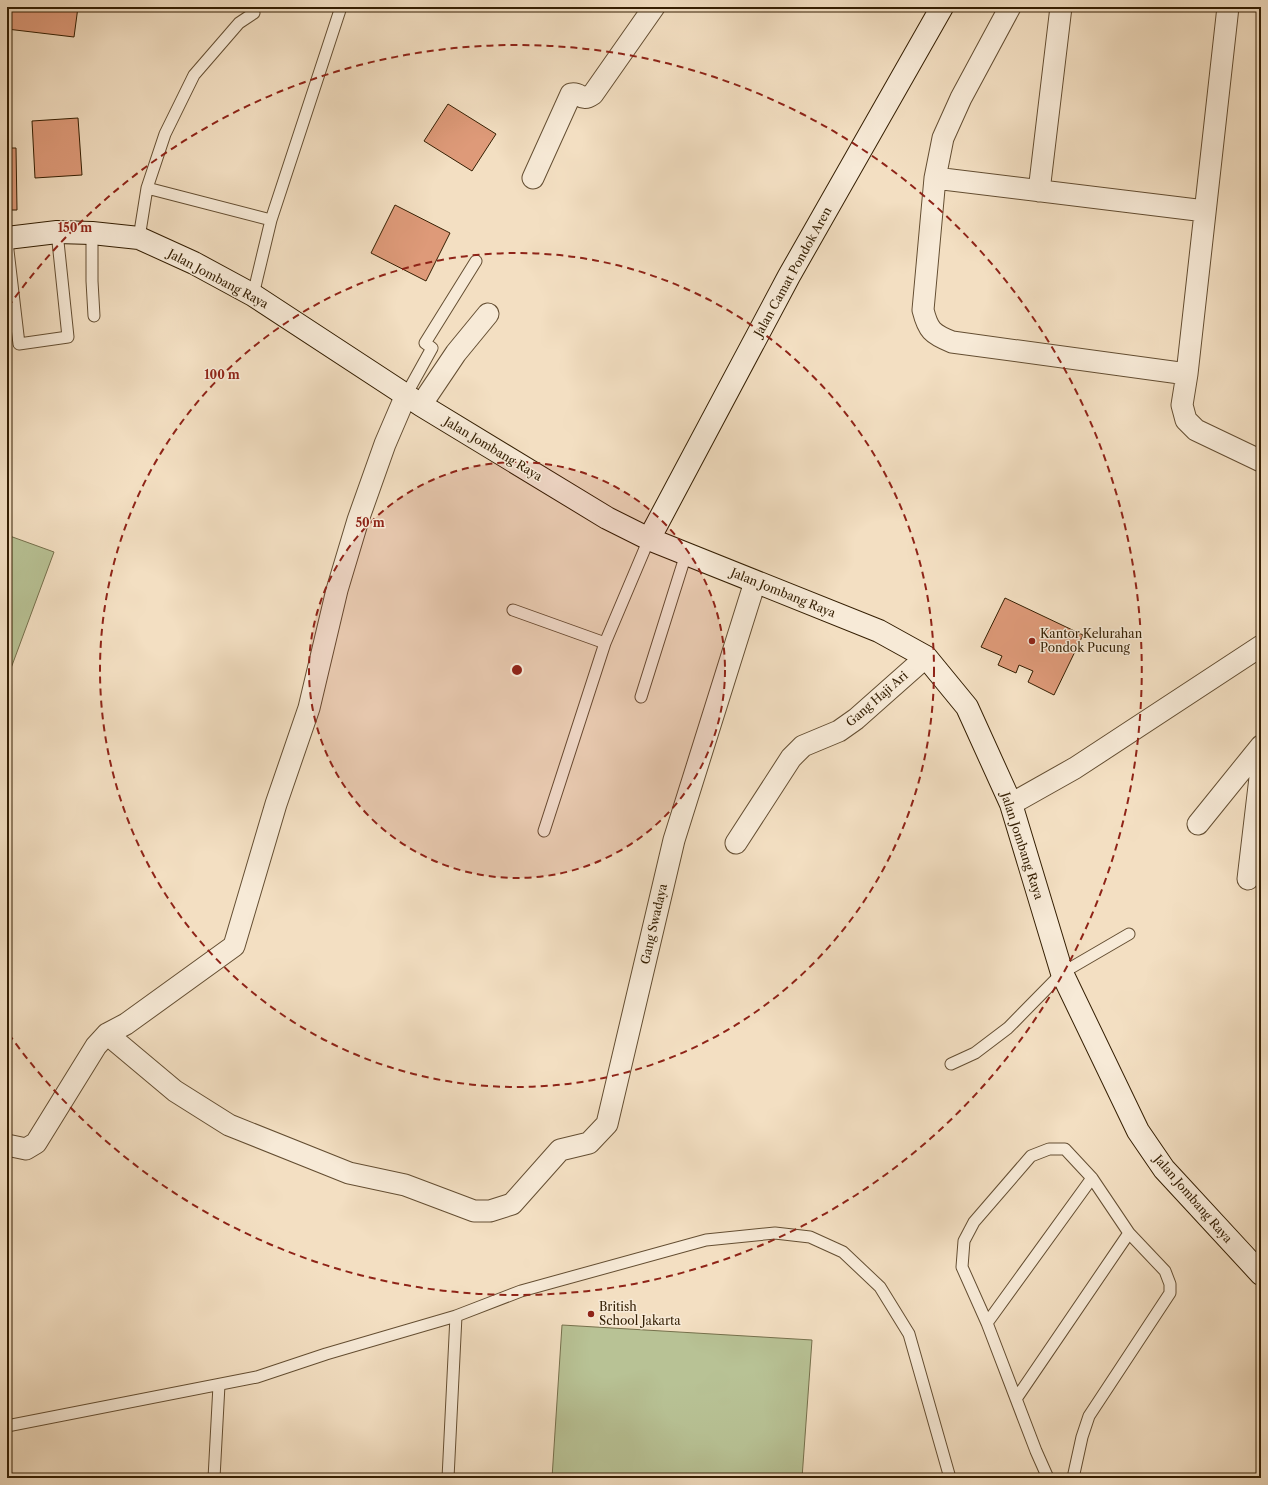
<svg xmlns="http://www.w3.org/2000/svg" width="1268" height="1485" font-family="'Libre Caslon Text',serif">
	<rect width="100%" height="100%" fill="#f3dfc2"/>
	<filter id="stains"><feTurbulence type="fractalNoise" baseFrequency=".005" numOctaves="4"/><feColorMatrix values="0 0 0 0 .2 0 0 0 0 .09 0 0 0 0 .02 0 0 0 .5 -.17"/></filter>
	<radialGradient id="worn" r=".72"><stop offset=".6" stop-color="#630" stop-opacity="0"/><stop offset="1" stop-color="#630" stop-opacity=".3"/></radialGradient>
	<path fill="#b8c295" stroke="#76704c" d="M7,535L54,552L7,679Z
		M562,1325L812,1340L802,1478H552Z"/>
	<path fill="#de9a79" stroke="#341e02" d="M7,7H78L74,37L7,29Z
		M448,104L496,134L472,171L424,141Z
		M78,118L82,175L35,178L32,121Z
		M7,148H16L17,210H7Z
		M395,205L450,233L426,281L371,253Z
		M1005,598L1083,635L1054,695L1028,682L1033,671L1019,665L1016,673L998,665L1002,656L981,647Z"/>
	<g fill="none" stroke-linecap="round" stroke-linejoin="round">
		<defs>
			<path id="lane" d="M147,188L271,220
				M92,233V281L94,316
				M139,238L147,188L165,134L194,75L239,23L254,13
				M7,242L19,344L68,337L57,232
				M253,295L271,220L341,7
				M406,395L432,348L425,343L476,261
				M513,610L605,643
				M641,697L686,554
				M544,831L605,643L649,539
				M951,1064L975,1053L1008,1028L1062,973L1129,934
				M987,1323L1092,1178
				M1016,1399L1129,1233
				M7,1426L257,1377L326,1354L456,1316L521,1291L706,1240L775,1233L810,1237L843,1252L880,1287L909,1334L950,1478
				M214,1478L219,1385
				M448,1478L456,1316
				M1048,1478L1036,1451L987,1323L962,1267L964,1241L974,1222L1031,1156L1049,1149H1065L1092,1178L1129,1233L1165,1271L1170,1284V1293L1089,1416L1082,1437L1073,1478"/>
			<path id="street" d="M1010,7L961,98L943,138L935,178L923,310C928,330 932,334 952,342L1187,374
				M1228,7L1187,374L1182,405L1186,420L1196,430L1261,461
				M533,178L571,94C582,92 580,103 593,94L654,7
				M935,178L1205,211
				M1039,191L1061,7
				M421,405L456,353L488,314
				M1011,804L1075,768L1261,646
				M1198,824L1261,746
				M736,843L791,758L803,746L839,731L856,719L926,657
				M1248,879L1261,769
				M107,1034L175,1091L229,1125L349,1173L405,1185L474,1211H490L512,1204L560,1150L589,1143L607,1124L674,840L755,582
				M7,1145L26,1149L36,1143L96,1046L107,1034L126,1024L234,946L276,804L309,708L337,590L358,520L385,444L406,395"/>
			<path id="secondary" d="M7,238L57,232L92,233L139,238L194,263L253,295L421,405L607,518L649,539L879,631L926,657L967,707L1011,804L1062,973L1138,1131L1164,1169L1261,1274
				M649,539L789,276L942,7"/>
		</defs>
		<use href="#lane" stroke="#644e32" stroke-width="13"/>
		<use href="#street" stroke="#644e32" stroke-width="23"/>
		<use href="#secondary" stroke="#341e02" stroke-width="24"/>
		<use href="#lane" stroke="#f7ead7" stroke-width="11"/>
		<use href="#street" stroke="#f7ead7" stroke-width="21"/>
		<use href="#secondary" stroke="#f7ead7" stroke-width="22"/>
	</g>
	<circle cx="517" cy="670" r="208" fill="#8f2418" fill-opacity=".12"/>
	<g fill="none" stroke="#8f2418" stroke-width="2" stroke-dasharray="7 5">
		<circle cx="517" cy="670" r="208"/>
		<circle cx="517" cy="670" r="417"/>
		<path d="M8 307A625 625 0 1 1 8 1033"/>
	</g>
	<g fill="#8f2418" stroke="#f7ead7" stroke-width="1.5">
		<circle cx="1032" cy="641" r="4"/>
		<circle cx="591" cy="1314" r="4"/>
	</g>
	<g text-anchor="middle" stroke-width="3" stroke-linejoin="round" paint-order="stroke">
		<g font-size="12" fill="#341e02" stroke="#f7ead7">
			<text transform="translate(793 272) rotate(-61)" y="4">Jalan Camat Pondok Aren</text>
			<text transform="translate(218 279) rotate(28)" y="4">Jalan Jombang Raya</text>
			<text transform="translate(493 449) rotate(31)" y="4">Jalan Jombang Raya</text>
			<text transform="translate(783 593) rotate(22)" y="4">Jalan Jombang Raya</text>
			<text transform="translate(877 699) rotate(-41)" y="4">Gang Haji Ari</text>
			<text transform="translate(1022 846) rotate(72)" y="4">Jalan Jombang Raya</text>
			<text transform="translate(654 924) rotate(-77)" y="4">Gang Swadaya</text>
			<text transform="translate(1193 1199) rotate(49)" y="4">Jalan Jombang Raya</text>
		</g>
		<g font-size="12" fill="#341e02" stroke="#f7ead7" text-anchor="start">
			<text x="1040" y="638">Kantor Kelurahan<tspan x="1040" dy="14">Pondok Pucung</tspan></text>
			<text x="599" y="1311">British<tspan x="599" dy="14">School Jakarta</tspan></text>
		</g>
	</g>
	<circle cx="517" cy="670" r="6" fill="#8f2418" stroke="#f7ead7" stroke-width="2"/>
	<g font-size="12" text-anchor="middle" font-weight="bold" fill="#8f2418" stroke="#f7ead7" stroke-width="3" stroke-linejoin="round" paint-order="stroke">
		<text x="75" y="232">150 m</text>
		<text x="222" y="379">100 m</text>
		<text x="370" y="527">50 m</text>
	</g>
	<rect width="1268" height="1485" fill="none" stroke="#f3dfc2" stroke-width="24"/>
	<rect x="8" y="8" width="1252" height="1469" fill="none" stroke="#341e02" stroke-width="2"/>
	<rect x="12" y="12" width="1244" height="1461" fill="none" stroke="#341e02"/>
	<rect width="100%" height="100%" filter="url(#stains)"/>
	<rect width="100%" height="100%" fill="url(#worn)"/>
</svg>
